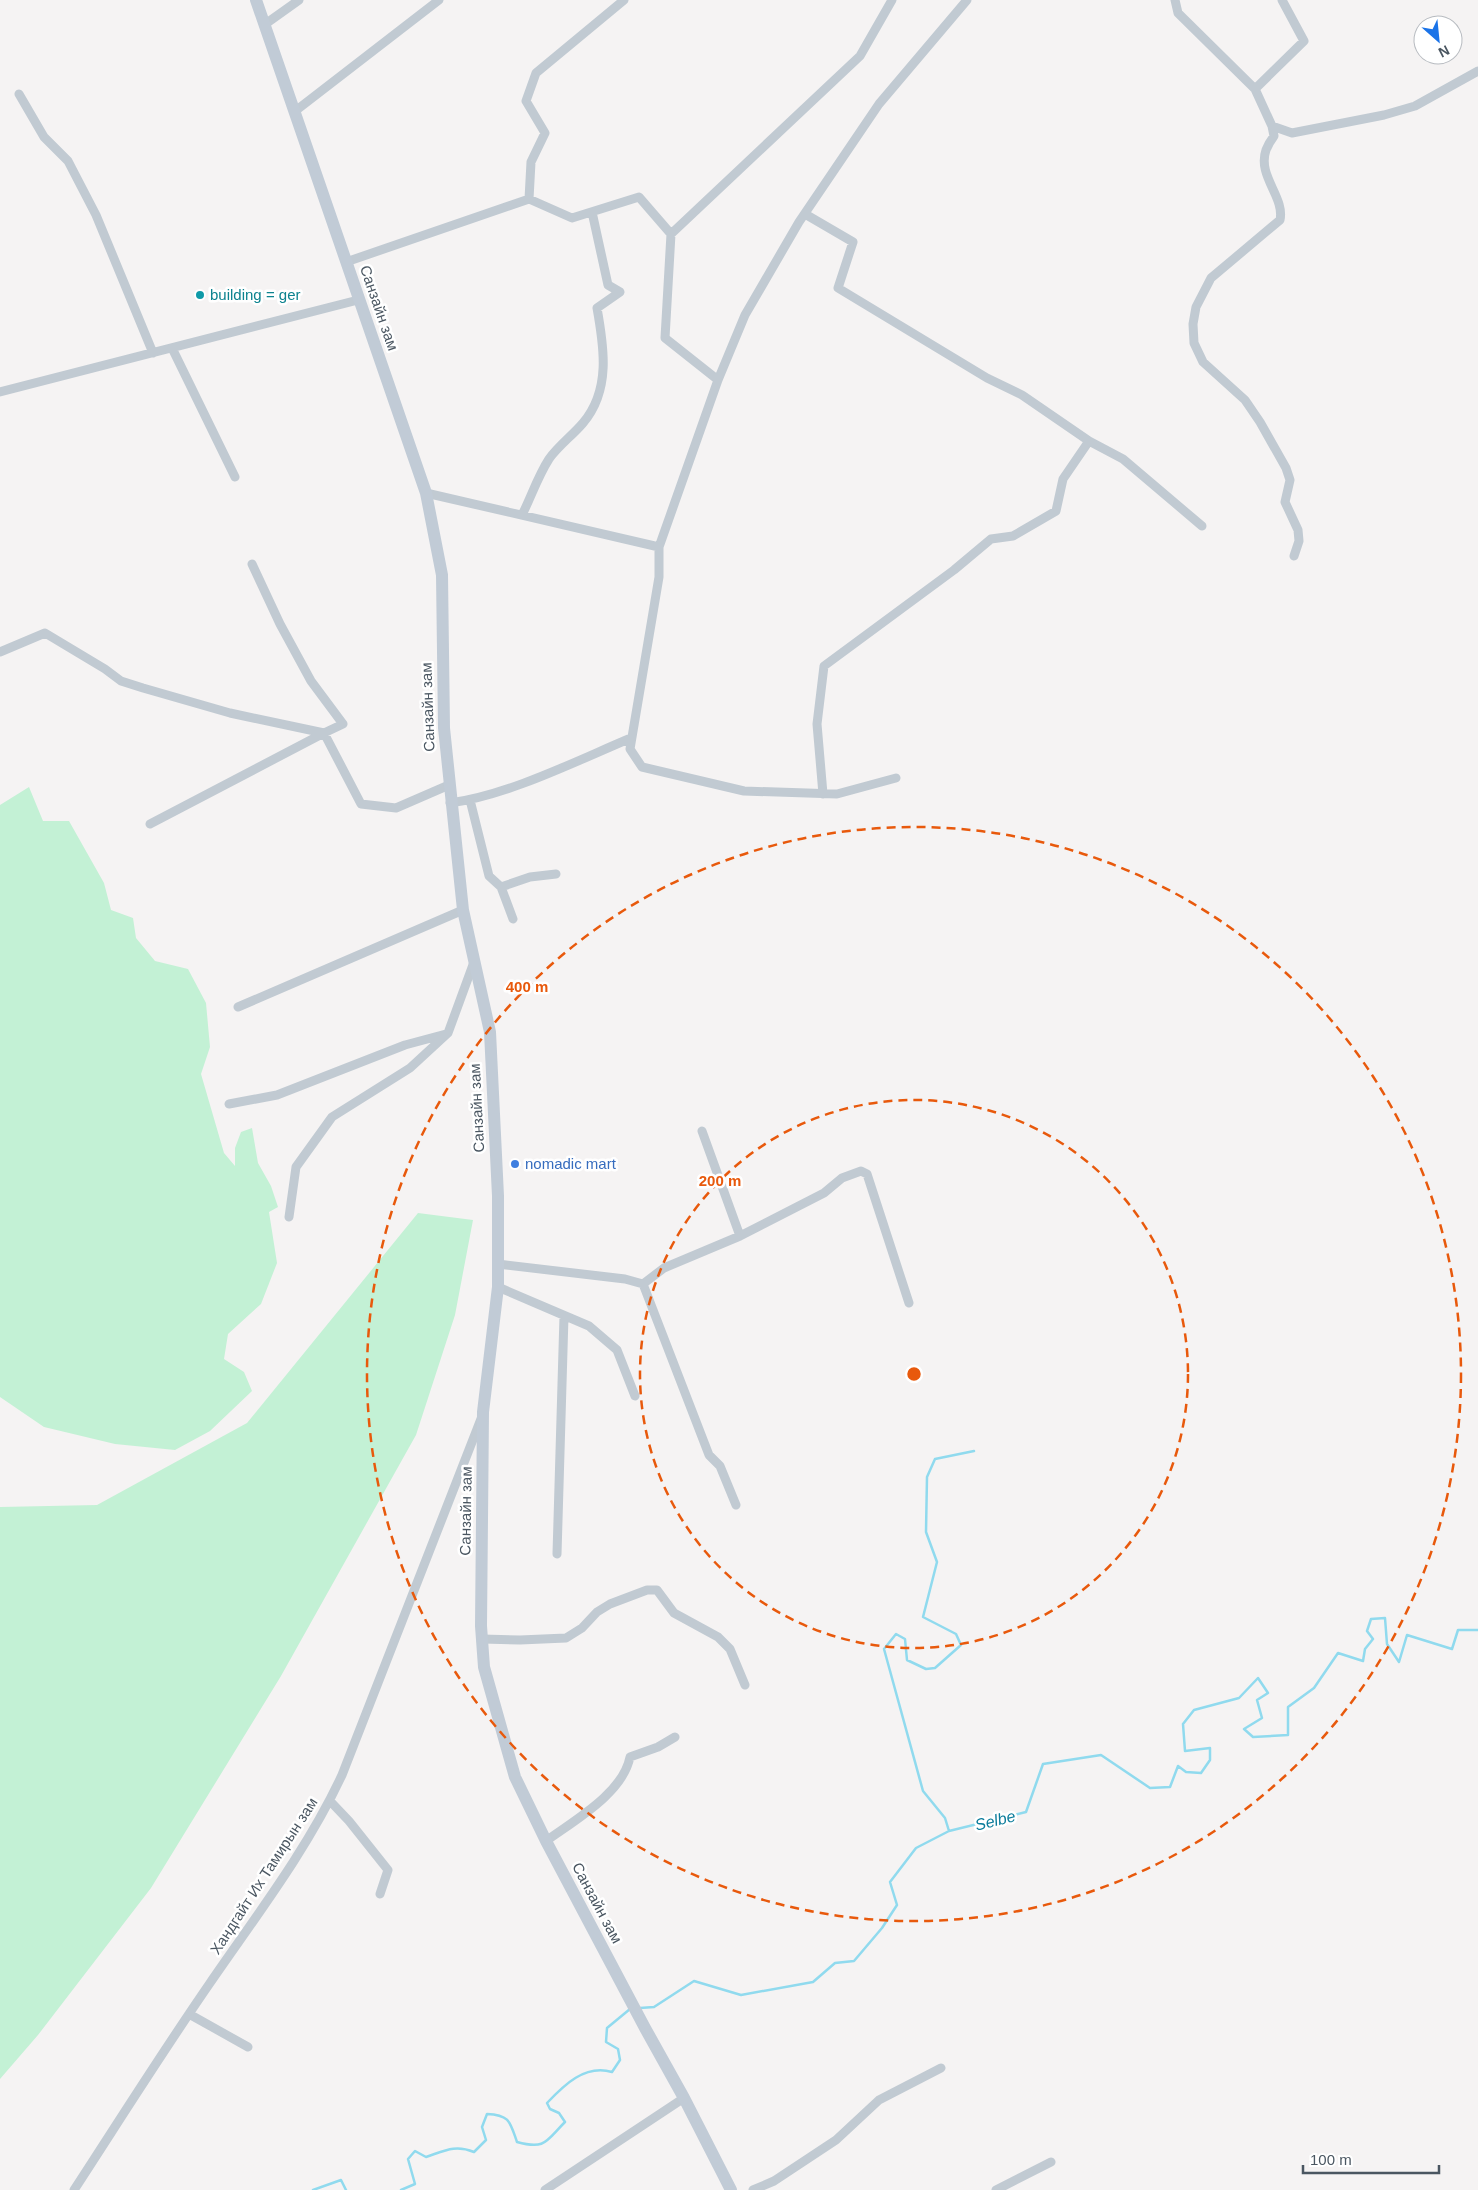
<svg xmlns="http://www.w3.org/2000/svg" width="1478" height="2190" font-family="Arial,sans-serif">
	<rect width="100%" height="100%" fill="#f5f3f3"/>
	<path fill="#c3f1d5" d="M29,787L43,821H69L104,883L111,910L133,918L136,938L155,961L188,969L206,1003L210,1047L201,1074L224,1153L235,1166V1148L241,1132L252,1128L258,1163L271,1186L278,1207L269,1212L277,1263L261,1304L228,1334L224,1359L244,1372L252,1391L210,1431L175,1450L115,1444L44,1427L0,1397V805Z
		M418,1213L473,1220L455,1315L416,1435L281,1676L151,1888L38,2035L0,2079V1507L97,1505L247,1423Z"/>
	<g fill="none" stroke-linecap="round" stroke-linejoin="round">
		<path stroke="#90daee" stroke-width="2.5" d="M949,1831L945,1818L923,1791L884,1649L896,1634L905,1639L907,1660L926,1669L935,1668L961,1645L956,1634L923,1617L937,1562L926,1532L927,1477L935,1459L974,1451
			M640,2008L654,2007L694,1981L741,1995L813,1982L835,1963L854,1961L882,1928L897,1905L890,1882L916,1848L949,1831L1026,1812L1043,1764L1101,1755L1150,1788L1170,1787L1178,1766L1186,1772L1201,1773L1210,1760V1748L1185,1751L1183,1724L1194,1710L1239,1698L1258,1678L1268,1693L1257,1700L1262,1718L1244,1729L1253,1737L1288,1735V1707L1314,1688L1338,1653L1363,1661L1365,1649L1373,1639L1367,1631L1371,1619L1385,1618L1387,1644L1399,1662L1407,1635L1452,1649L1458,1630H1478
			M313,2190L341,2180L346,2190
			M401,2190L415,2184L408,2159L415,2151L426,2157C444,2151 455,2144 474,2152L486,2140L482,2127L487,2114C510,2115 510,2122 517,2142C546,2150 546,2141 565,2122L559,2113L550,2109L547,2103C564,2085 585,2064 612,2072L620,2060L618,2049L606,2042L607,2028L630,2009"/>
		<path stroke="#c1cad2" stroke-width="9" d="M1175,0L1178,13L1255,89L1272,126L1274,136C1271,140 1268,145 1266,150C1257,176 1285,197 1280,220L1211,278L1196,307L1193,324L1194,343L1203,362L1245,400L1260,422L1286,468L1290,480L1285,502L1298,530L1299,541L1294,556
			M264,25L299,0
			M1255,89L1304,41L1282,0
			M19,94L44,137L68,161L96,215L153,353
			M294,112L439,0
			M1272,126L1292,133L1384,115L1415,106L1478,71
			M529,199L531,162L545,133L526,101L536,73L624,0
			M805,214L853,242L838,288L987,378L1022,395L1089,441
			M346,262L529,199L572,218L639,197L671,234
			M172,348L235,477
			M718,380L665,338L671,234L860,56L892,0
			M0,392L358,300
			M426,493L659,547V577L630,749L642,767L744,791L837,794L896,778
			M522,515C531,497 538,476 549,459C558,446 573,435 583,423C611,390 604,347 597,308L620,292L608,285L592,212
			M659,547L718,380L745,315L799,222L879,104L967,0
			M0,652L45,633L105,669L121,681L143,688L230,713L324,733L343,724L311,681L280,624L252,564
			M823,794L817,724L824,666L954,570L991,539L1013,536L1056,511L1063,479L1089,441L1123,459L1202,526
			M470,800L489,876L501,887L530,877L556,874
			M450,803C509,795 576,761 631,738
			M150,824L324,733L361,804L396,808L449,785
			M501,887L513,919
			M238,1007L463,910
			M229,1104L277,1095L405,1045L446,1034
			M702,1131L740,1236
			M289,1217L296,1167L332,1117L410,1068L448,1033L474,962
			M498,1264L625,1279L643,1284L664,1268L740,1236L824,1193L842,1178L861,1171L867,1174L909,1303
			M643,1284L709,1455L720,1466L736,1505
			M498,1287L589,1326L617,1350L635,1396
			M557,1554L564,1316
			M482,1639L520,1640L566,1638L582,1628L597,1612L610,1604L647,1590H657L674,1613L718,1637L730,1649L745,1685
			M330,1801L349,1821L388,1870L380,1894
			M546,1841C575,1820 623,1793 630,1757L658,1747L675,1737
			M189,2014L248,2047
			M74,2190C119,2121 163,2051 210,1983C256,1916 307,1850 342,1775L481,1419
			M545,2190L684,2098
			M753,2190L774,2181L836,2140L879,2100L941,2068
			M996,2190L1051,2162"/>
		<path stroke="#c1cbd6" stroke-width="12" d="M256,0L426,493L442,575L444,728L463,910L490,1032L498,1196V1287L483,1412L481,1626L484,1667L515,1777L546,1841L645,2028L684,2098L731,2190"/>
	</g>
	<g fill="none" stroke="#e8590c" stroke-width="2.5" stroke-dasharray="9 6">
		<circle cx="914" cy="1374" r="274"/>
		<circle cx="914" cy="1374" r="547"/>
	</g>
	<circle fill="#0f9aa8" stroke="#fff" stroke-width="2" cx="200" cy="295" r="5"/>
	<circle fill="#3f7fe0" stroke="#fff" stroke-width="2" cx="515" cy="1164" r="5"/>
	<g text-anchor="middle" stroke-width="5" stroke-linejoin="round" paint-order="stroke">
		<g font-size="15" fill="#0d838f" stroke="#fff" text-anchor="start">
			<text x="210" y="300">building = ger</text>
		</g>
		<g font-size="15" fill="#4a5661" stroke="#fff">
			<text transform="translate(379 308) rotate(71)" y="5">Санзайн зам</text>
			<text transform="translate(428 707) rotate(-92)" y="5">Санзайн зам</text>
			<text transform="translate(477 1108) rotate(-93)" y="5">Санзайн зам</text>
			<text transform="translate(466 1511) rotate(-89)" y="5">Санзайн зам</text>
			<text transform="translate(264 1876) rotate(-57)" y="5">Хандгайт Их Тамирын зам</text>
			<text transform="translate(597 1903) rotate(62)" y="5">Санзайн зам</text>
		</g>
		<g font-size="15" fill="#366cbe" stroke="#fff" text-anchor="start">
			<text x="525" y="1169">nomadic mart</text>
		</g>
		<g font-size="16" font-style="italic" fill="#0c7c9b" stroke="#fff">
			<text transform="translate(995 1820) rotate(-14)" y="6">Selbe</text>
		</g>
	</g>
	<circle cx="914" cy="1374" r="8" fill="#e8590c" stroke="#fff" stroke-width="2.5"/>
	<g font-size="15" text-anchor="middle" font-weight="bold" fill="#e8590c" stroke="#fff" stroke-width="5" stroke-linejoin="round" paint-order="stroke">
		<text x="527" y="992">400 m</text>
		<text x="720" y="1186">200 m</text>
	</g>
	<g transform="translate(1438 40) rotate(153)"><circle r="24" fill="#ffffff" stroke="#b7bbc0"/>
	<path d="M0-4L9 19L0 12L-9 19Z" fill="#1a73e8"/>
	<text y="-8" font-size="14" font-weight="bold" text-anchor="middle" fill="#4a5661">N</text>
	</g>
	<path d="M1303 2165v8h136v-8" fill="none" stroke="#4a5661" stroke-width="2.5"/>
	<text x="1310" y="2165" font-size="15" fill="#4a5661" stroke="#ffffff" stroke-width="4" paint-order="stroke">100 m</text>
</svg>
